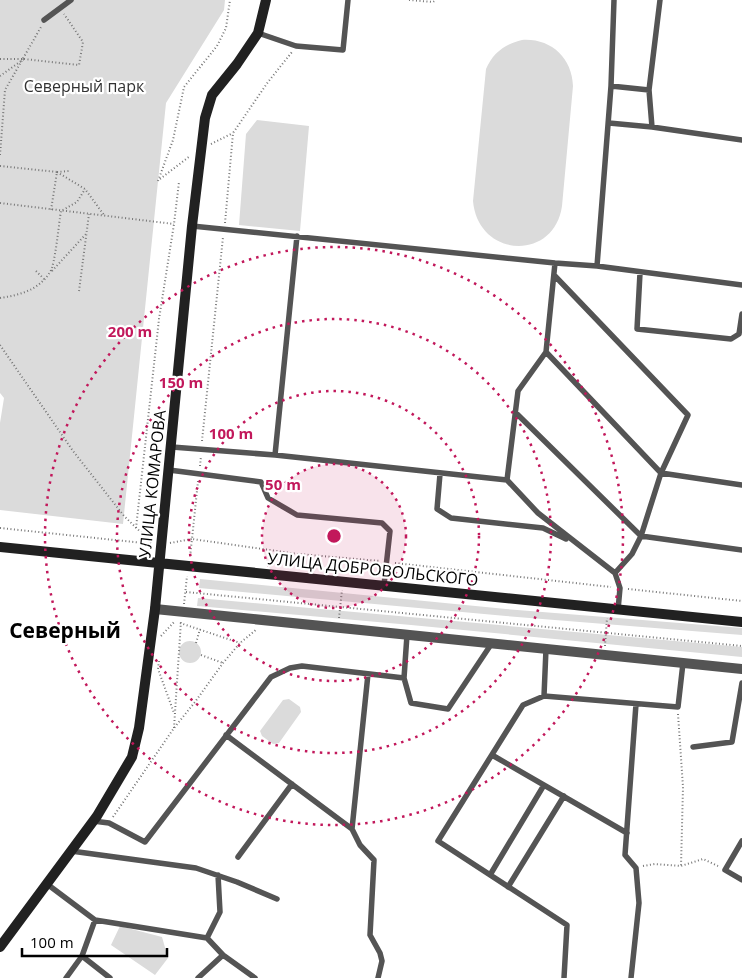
<svg xmlns="http://www.w3.org/2000/svg" width="742" height="978" font-family="'Open Sans',sans-serif">
	<rect width="100%" height="100%" fill="#fff"/>
	<path fill="#dbdbdb" d="M0,0H225L224,10L166,103L123,524L0,510V423L4,398L0,393Z
		M522,40C550,38 572,57 573,86L562,206C554,262 478,258 473,201L486,69C493,53 505,44 522,40Z
		M257,120L309,126L300,231L239,225L246,134Z
		M200,579L506,609L742,628V635L506,616L199,588Z
		M198,598L742,647V657L411,625L197,606Z
		M179 652a11 11 0 1 1 22 0a11 11 0 1 1-22 0Z
		M289,699L300,707L301,712L279,743L273,744L262,736L260,731L283,700Z
		M120,926L162,937L168,958L155,975L111,945Z"/>
	<g fill="none" stroke-linecap="round" stroke-linejoin="round">
		<path stroke="#767676" stroke-width="2" stroke-dasharray="1 2.5" stroke-linecap="butt" d="M409,0L433,2L436,0
			M0,59H24L0,76
			M24,59L79,65L83,42L64,14
			M211,144L233,133
			M0,155L5,90L41,27
			M0,166L57,172L51,210
			M57,172L85,189L104,215
			M57,172L69,171
			M160,179L190,156
			M158,181L173,140L184,87L217,46L226,28L230,0
			M0,203L174,224
			M225,223L233,133L268,82L292,52
			M36,271L44,279
			M52,271L86,234
			M79,291L89,214
			M0,298C20,295 39,290 50,272C55,266 59,222 61,211L77,202L85,189
			M0,345L73,451L124,516L152,543
			M202,441L223,237
			M200,466L201,456
			M198,481L192,539L298,554L380,561
			M0,528L153,544
			M136,528L159,319L174,224L179,182
			M170,543L192,539L190,557
			M395,563L611,587
			M628,589L742,601
			M186,592L742,646
			M184,604L187,576
			M339,618L342,590
			M180,623L240,643
			M161,636L175,621
			M196,643L200,629
			M605,646L607,618
			M201,655L223,663
			M159,661L158,669L174,713
			M678,714L683,787L681,866
			M174,728L181,621
			M113,817L174,728L195,702L223,663L240,643L257,629
			M643,866L655,864L681,866L703,859L718,866"/>
		<path stroke="#545454" stroke-width="5.5" d="M614,0L611,86L649,90L652,127
			M44,20L71,0
			M258,33L296,46L343,50L348,0
			M649,90L660,0
			M609,123L652,127L742,140
			M192,226L555,263L597,266L742,285
			M597,266L611,86
			M640,273L637,329L731,339L739,334L742,314
			M554,275L688,415L661,473L742,485
			M546,352L661,473L641,536L632,554L615,573
			M515,412L641,536L742,550
			M172,447L275,455L507,480L538,513L615,573L620,588L618,610
			M275,455L297,236
			M169,470L261,482L268,498L297,515L382,523L390,531L384,585
			M440,474L437,509L451,518L543,528L566,539
			M507,480L518,391L546,352L555,263
			M407,635L404,678L411,703L448,709L492,643
			M368,674L352,829L360,845L374,860L370,935L380,953L382,961L378,978
			M544,696L546,649
			M226,735L352,829
			M693,747L732,742L742,683
			M492,755L627,833
			M93,821L109,823L145,842L271,677L290,668L302,666L404,678
			M742,841L725,870L742,880
			M71,851L196,868L237,882L277,899
			M238,857L292,784
			M490,875L544,785
			M47,884L95,920L207,938L223,955L255,978
			M508,887L564,796
			M95,920L82,956L110,978
			M207,938L220,912L218,875
			M66,978L82,956
			M198,978L223,955
			M564,978L567,925L438,841L523,705L544,696L678,707L683,663
			M631,978L639,903L636,868L625,855L636,704"/>
		<path stroke="#545454" stroke-width="10" d="M155,609L742,669"/>
		<path stroke="#212121" stroke-width="10" d="M0,547L742,622
			M0,947L97,816L132,757L139,728L155,609L192,226L205,118L212,95L237,64L258,33L266,0"/>
	</g>
	<circle cx="334" cy="536" r="72" fill="#c2185b" fill-opacity=".12"/>
	<g fill="none" stroke="#c2185b" stroke-width="2.5" stroke-dasharray="2.5 5">
		<circle cx="334" cy="536" r="72"/>
		<circle cx="334" cy="536" r="145"/>
		<circle cx="334" cy="536" r="217"/>
		<circle cx="334" cy="536" r="289"/>
	</g>
	<g text-anchor="middle" stroke-width="4.5" stroke-linejoin="round" paint-order="stroke">
		<g font-size="16" fill="#323232" stroke="#fff">
			<text x="84" y="92">Северный парк</text>
		</g>
		<g font-size="16" fill="#000" stroke="#fff">
			<text transform="translate(152 484) rotate(-84)" y="6">УЛИЦА КОМАРОВА</text>
			<text transform="translate(373 569) rotate(6)" y="6">УЛИЦА ДОБРОВОЛЬСКОГО</text>
		</g>
		<g font-size="21" font-weight="bold" fill="#000" stroke="#fff">
			<text x="65" y="638">Северный</text>
		</g>
	</g>
	<circle cx="334" cy="536" r="8" fill="#c2185b" stroke="#fff" stroke-width="2.5"/>
	<g font-size="15" text-anchor="middle" font-weight="bold" fill="#c2185b" stroke="#fff" stroke-width="4.5" stroke-linejoin="round" paint-order="stroke">
		<text x="130" y="337">200 m</text>
		<text x="181" y="388">150 m</text>
		<text x="231" y="439">100 m</text>
		<text x="283" y="490">50 m</text>
	</g>
	<path d="M22 948v8h145v-8" fill="none" stroke="#000000" stroke-width="2.5"/>
	<text x="30" y="948" font-size="15" fill="#000000" stroke="#ffffff" stroke-width="4" paint-order="stroke">100 m</text>
</svg>
